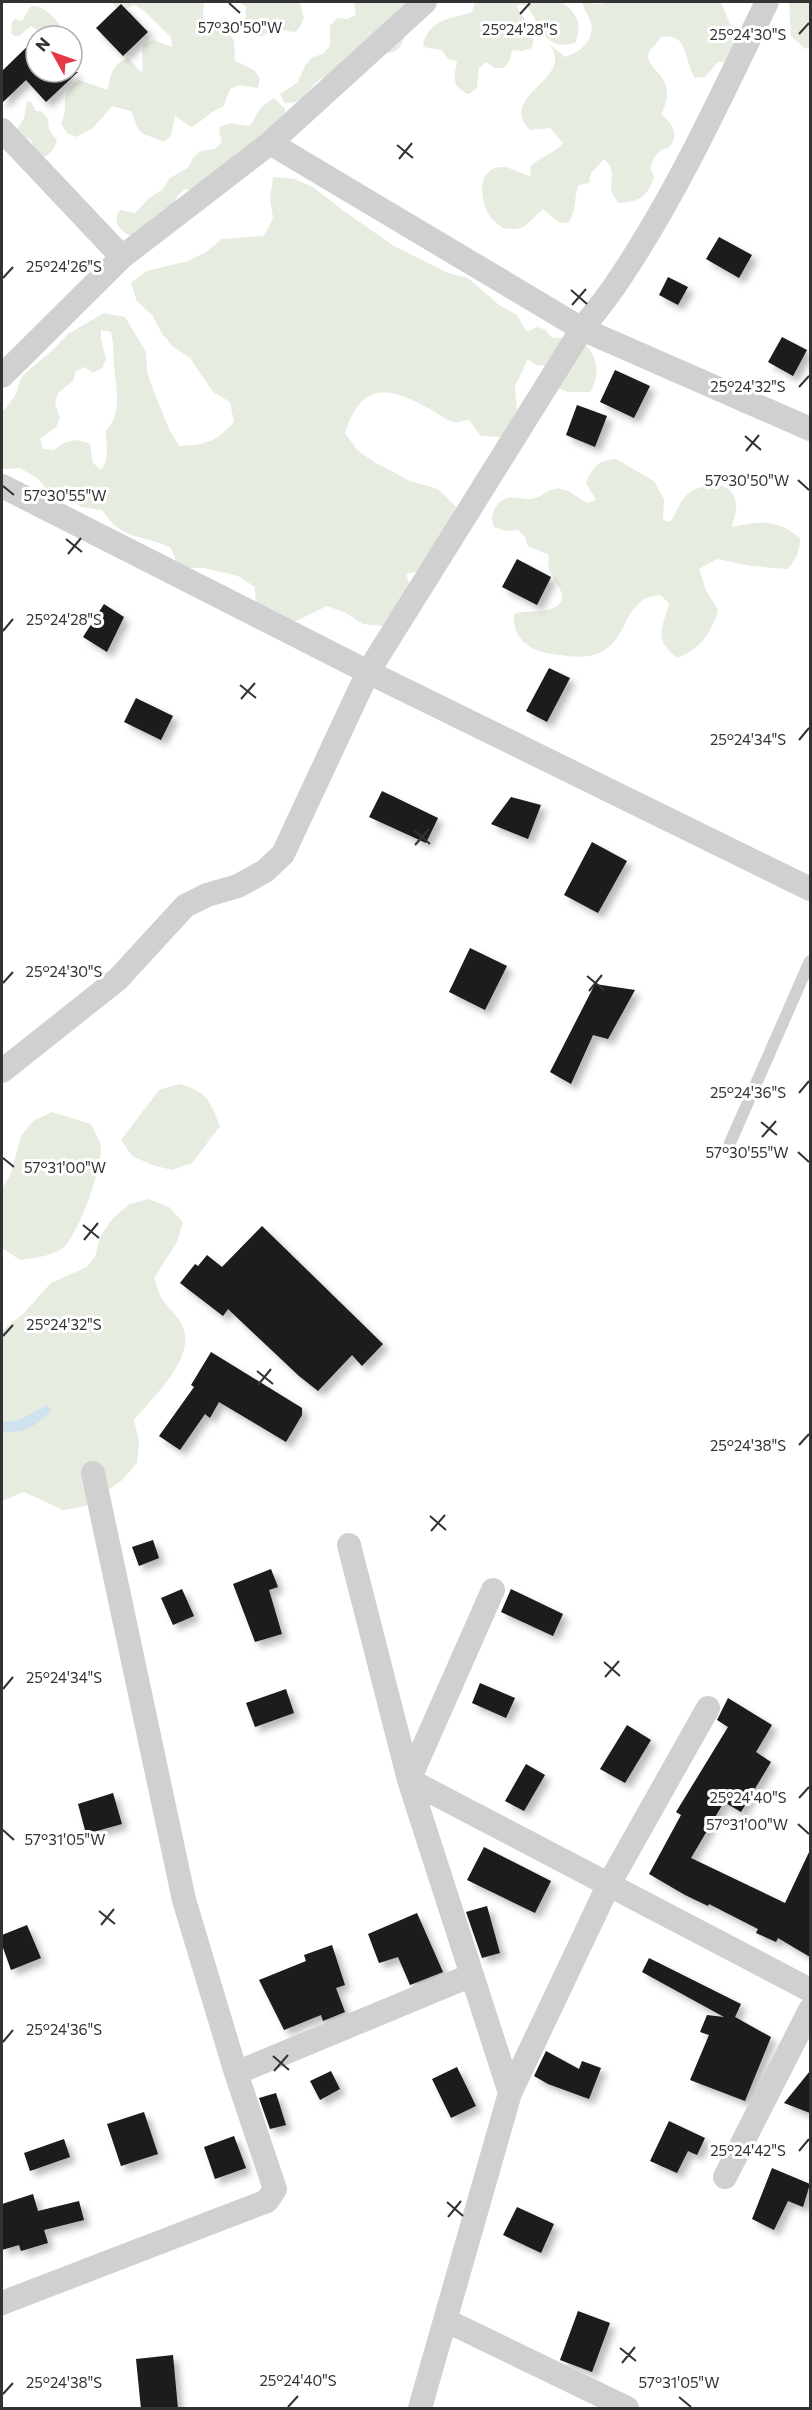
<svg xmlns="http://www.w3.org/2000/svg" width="812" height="2410" font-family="Commissioner,sans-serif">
	<defs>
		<filter id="shadow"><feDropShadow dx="5.5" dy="5.5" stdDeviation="3" flood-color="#0004"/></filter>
	</defs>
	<rect width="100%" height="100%" fill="#fff"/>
	<path fill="#e6ecdf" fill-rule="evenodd" d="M112,2H204L203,16L210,25L218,30L228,33L234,40L235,61L254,70L260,78L258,88L239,85L230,89L223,107C209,111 203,122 191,127L175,116L171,136L164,142C139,130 142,141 131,111L112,106L93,128L76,137L67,133L61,124C71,101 56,97 79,80L108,90C110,74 113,64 128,58L142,73C144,62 140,54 144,44L154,40L172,47L171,37L143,10L134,5L125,9L116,8Z
		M239,2H300L304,18L299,28L295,32C279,31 276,25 262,37L248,31L245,22L246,7Z
		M354,2H406C405,24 411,60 377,52L332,81L322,78C307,88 305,105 284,103L280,94L297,83L306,64L313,57L323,54L330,46V26L337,18L347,19L356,15Z
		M475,2H562C577,14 583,23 575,43C542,52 542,24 526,5H517C523,26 539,19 532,48L522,51L512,50L510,60L504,68H495L486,62L479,68L477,88L469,94C451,87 454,78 457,61L448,59L442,50L423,47C427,19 451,19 472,12Z
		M582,2L602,4L604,2H721L730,24L744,39L728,62H718L705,77L695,78C683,60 690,33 661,37C658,42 651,48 649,52C642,71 682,74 661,114C671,122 681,135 669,147C666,149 662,149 660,151C655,155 652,162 650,168L654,177C648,197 639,202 619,203C601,184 622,175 604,159L591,173L589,183L579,185C573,198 577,211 568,223L558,222L543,209C528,221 527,233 503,228C498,224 492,221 489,215C479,198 477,166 504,167C513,168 522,174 531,177L530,167C540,156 554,154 563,143L550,128L530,130C495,96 578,78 549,44L565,57C581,53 597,37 590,20C587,13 584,9 582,2Z
		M789,2H810V47L805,49L791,36Z
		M35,6C47,7 62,25 65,36H46L31,26L19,36H14L11,33L12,22L15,19L22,21L30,7Z
		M274,98L285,109C286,129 208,177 190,190L185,189L178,195L171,209L153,217L146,230L133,236C121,234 111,220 120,210L135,213L149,198L162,190L170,178L188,168L193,158L200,151L215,149L222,142L219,132L220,127L230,123L250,126L261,107Z
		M27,101L31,102L36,111H41L48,118L49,129L57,141L53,150L45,157C34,155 35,148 31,140L18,133V128L24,118Z
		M273,177L294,179L313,187L344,211L394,246L448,273L468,278L499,305L517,315L527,332L537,327L546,330L552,338C560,338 569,337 576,340C597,347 602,375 590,392H568L558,388L547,366L536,365L528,359L515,386L518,426L502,437L481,436L469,420C465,420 459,423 455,422C447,421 437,413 430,409C389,386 361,381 345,433L357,450L374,462L410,481L438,489L456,507L441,538L432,568L406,574L412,592L383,626L363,624L346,613L327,606L292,623L256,608L255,587L238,576L204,568H179L171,548C141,533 123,542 102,510L81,507L69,498L50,493L37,478L20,468L2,469V413L15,396L22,376L54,349L68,334L104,313L125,317L146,352L147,372L154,392L169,429L179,446C206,445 216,442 234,422L230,402L213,392L190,358L173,347L161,332L152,315L137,301L131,283L147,271L188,261L206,252L222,239L264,236L273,218L270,198ZM101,330L111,332C114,344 113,354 114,366C116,388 123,413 106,431C106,446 110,457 101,470L93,463L90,444C77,437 65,440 54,450L43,449L40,439L56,427L60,418L55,403L58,393L73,381L76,371L85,367L93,373L102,368L106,359L101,339Z
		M616,459L654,481L664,499L663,520L670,522C677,513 679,501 688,494C703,482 734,479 736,504C737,512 733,520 732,527C760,521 777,519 800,538C800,551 796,559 788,569L751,566L717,559L699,569L706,590L718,610C711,634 700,649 677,658C652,638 663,629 669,603L660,595C613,598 636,664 568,656C555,654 544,654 532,648C518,640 513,629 514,614C525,610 536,613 547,610C576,602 555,584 549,569C548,564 548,560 549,555L528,546L525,537L518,530L506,531L494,527C489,516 495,501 508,498C515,496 524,500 532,499C542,497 551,486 562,489C571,491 579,499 587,503L596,500L586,483C592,467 599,460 616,459Z
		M179,1084C208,1092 209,1100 220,1126L192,1163L172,1170L152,1165L132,1156L121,1140L159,1090Z
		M52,1112L91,1124C94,1131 101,1141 101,1149C102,1168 78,1235 64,1247C54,1256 33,1258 20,1260L2,1248V1188L10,1176L21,1136L33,1121Z
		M149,1199L169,1207L183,1222L177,1242L154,1278C156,1283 158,1290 160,1295C165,1306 177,1314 182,1325C198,1357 152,1398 134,1420L139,1441L137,1463L121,1481L86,1506L63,1510L24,1492L2,1501V1331L23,1314L51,1283L87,1267L95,1257L100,1237L113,1218L130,1204Z"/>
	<path fill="#cfe2ee" d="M47,1405L51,1411C35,1426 24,1435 2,1431V1422L19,1420Z"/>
	<path fill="#1a1a1a" filter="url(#shadow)" d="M121,4L148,32L123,56L96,28Z
		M36,38V72H78L46,102L26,80L2,103V71Z
		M719,237L752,255L739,278L706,259Z
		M668,277L688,287L678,305L659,295Z
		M782,337L807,350L793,376L768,362Z
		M615,370L650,386L634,418L600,402Z
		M577,405L607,416L595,447L566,435Z
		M517,559L551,577L537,605L502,587Z
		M104,604L124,617L107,652L83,637Z
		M549,668L570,678L547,722L526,711Z
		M136,698L173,716L161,740L124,722Z
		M382,791L438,818L426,843L369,817Z
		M511,797L541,805L528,839L491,824Z
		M592,842L627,861L598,913L564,895Z
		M470,948L507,966L485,1010L449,992Z
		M595,984L635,990L608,1039L593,1035L571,1084L550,1072Z
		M262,1226L383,1344L362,1366L352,1355L318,1391L299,1376L228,1309L223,1316L180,1283L195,1264L198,1266L207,1255L222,1267Z
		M211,1352L302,1408V1415L286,1442L219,1402L210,1418L205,1414L180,1450L159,1436L194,1387L191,1385Z
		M153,1540L159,1558L139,1566L132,1547Z
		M271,1569L278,1587L269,1590L282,1634L255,1642L233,1584Z
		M182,1589L194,1616L173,1625L161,1598Z
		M511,1589L563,1614L553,1636L501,1612Z
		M480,1683L515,1698L506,1718L472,1703Z
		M286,1689L294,1713L255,1727L246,1703Z
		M728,1698L772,1725L756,1752L771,1762L741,1812L724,1802L691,1858L785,1903L810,1850V1957L778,1938L776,1942L756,1933L758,1929L709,1904L708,1906L685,1895L649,1874L681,1815L676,1812L728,1727L717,1720Z
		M627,1725L651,1740L625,1783L600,1769Z
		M526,1764L545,1775L524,1811L505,1801Z
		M113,1793L122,1824L86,1834L78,1804Z
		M484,1847L551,1881L535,1913L467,1880Z
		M487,1906L500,1953L482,1958L466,1912Z
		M417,1913L443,1972L410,1985L398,1957L379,1963L368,1934Z
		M27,1925L41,1958L11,1970L2,1945V1935Z
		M332,1945L345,1985L336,1988L345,2012L323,2021L321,2015L284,2030L259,1980L306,1961L304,1955Z
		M649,1958L741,2004L735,2017L771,2037L745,2101L690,2080L709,2035L700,2032L707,2015L724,2017L642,1972Z
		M546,2051L579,2069L582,2061L601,2068L589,2099L548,2084L534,2076Z
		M457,2067L476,2106L451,2118L432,2079Z
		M331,2071L340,2089L320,2100L310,2081Z
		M810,2071V2113L784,2103Z
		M276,2093L286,2125L270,2129L259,2098Z
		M144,2112L158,2154L121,2166L107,2124Z
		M669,2121L705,2138L697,2155L688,2151L677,2173L650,2161Z
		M234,2136L246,2168L215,2179L204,2147Z
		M64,2139L70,2157L30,2171L24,2153Z
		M772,2168L810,2184L803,2207L788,2201L774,2230L752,2219Z
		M33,2194L38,2211L79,2201L84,2220L44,2230L48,2243L21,2251L19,2245L2,2250V2204Z
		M517,2207L554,2224L541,2253L503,2235Z
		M578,2311L610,2323L592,2372L560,2360Z
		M173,2355L178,2409H141L136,2359Z"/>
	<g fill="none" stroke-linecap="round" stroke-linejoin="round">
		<path stroke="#d0d0d0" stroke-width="12" d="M730,1143L810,961"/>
		<path stroke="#d0d0d0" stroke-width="24" d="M2,130L122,257
			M270,143L582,329L810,429
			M2,376L122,257L270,143L425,2
			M2,486L368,672L810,889
			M2,1071L118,979L185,906L207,895L238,886L265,871L283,854L368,672L582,329C594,313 607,298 618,281C677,194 721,96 767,2
			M349,1545L409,1780L510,2093L420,2408
			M493,1590L409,1780L810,1990
			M236,2073L472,1975
			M510,2093L609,1884L708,1708
			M725,2177L810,2010
			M2,2303L267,2201L275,2189L236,2073L184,1900L93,1473
			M445,2320L627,2408"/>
	</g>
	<path fill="none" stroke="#333" stroke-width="2" d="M229,3L240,13M520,14L530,3M799,34L809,23M397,145L413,158M399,159L412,143M3,278L13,267M571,290L587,304M572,305L586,289M799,387L809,376M745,436L761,450M746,451L759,435M798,480L809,490M3,486L14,495M66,539L82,552M68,554L81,538M3,631L13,619M240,685L256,698M241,699L255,683M799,740L809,728M414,830L430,844M415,845L429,829M587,976L604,990M3,983L13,972M589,991L602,975M799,1093L809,1081M761,1122L777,1135M762,1137L776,1121M798,1152L809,1162M3,1158L14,1167M83,1225L99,1238M84,1240L98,1223M3,1336L13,1325M257,1371L273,1384M258,1385L271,1369M799,1445L809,1434M430,1516L446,1530M431,1531L445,1515M604,1662L620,1676M605,1677L619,1661M3,1689L13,1677M799,1798L809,1787M798,1824L809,1834M3,1830L14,1840M99,1911L115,1924M101,1925L114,1909M3,2042L13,2030M273,2056L289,2070M274,2071L288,2055M799,2151L809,2139M447,2202L463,2216M448,2217L461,2201M620,2348L636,2361M622,2363L635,2347M3,2394L13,2383M679,2397L691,2407M288,2407L298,2396"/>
	<g font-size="15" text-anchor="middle" fill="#333" stroke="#fff" stroke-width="6" stroke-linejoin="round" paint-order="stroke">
		<text x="240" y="33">57°30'50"W</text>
		<text x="520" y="35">25°24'28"S</text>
		<text x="748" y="40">25°24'30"S</text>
		<text x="64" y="272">25°24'26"S</text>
		<text x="748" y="392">25°24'32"S</text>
		<text x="747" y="486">57°30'50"W</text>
		<text x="65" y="501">57°30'55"W</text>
		<text x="64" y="625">25°24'28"S</text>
		<text x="748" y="745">25°24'34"S</text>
		<text x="64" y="977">25°24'30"S</text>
		<text x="748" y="1098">25°24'36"S</text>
		<text x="747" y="1158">57°30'55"W</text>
		<text x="65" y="1173">57°31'00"W</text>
		<text x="64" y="1330">25°24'32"S</text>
		<text x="748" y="1451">25°24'38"S</text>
		<text x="64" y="1683">25°24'34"S</text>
		<text x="748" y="1803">25°24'40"S</text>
		<text x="747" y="1830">57°31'00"W</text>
		<text x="65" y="1845">57°31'05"W</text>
		<text x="64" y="2035">25°24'36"S</text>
		<text x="748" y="2156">25°24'42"S</text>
		<text x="298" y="2386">25°24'40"S</text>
		<text x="679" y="2388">57°31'05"W</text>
		<text x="64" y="2388">25°24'38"S</text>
	</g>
	<rect width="812" height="2410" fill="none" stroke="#333333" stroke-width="6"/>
	<g transform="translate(54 54) rotate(310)"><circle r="28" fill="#ffffff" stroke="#adadad" stroke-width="1.5"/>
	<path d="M0-4.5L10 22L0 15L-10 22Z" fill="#e63946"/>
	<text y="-9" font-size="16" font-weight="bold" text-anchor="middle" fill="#333333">N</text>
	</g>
</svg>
